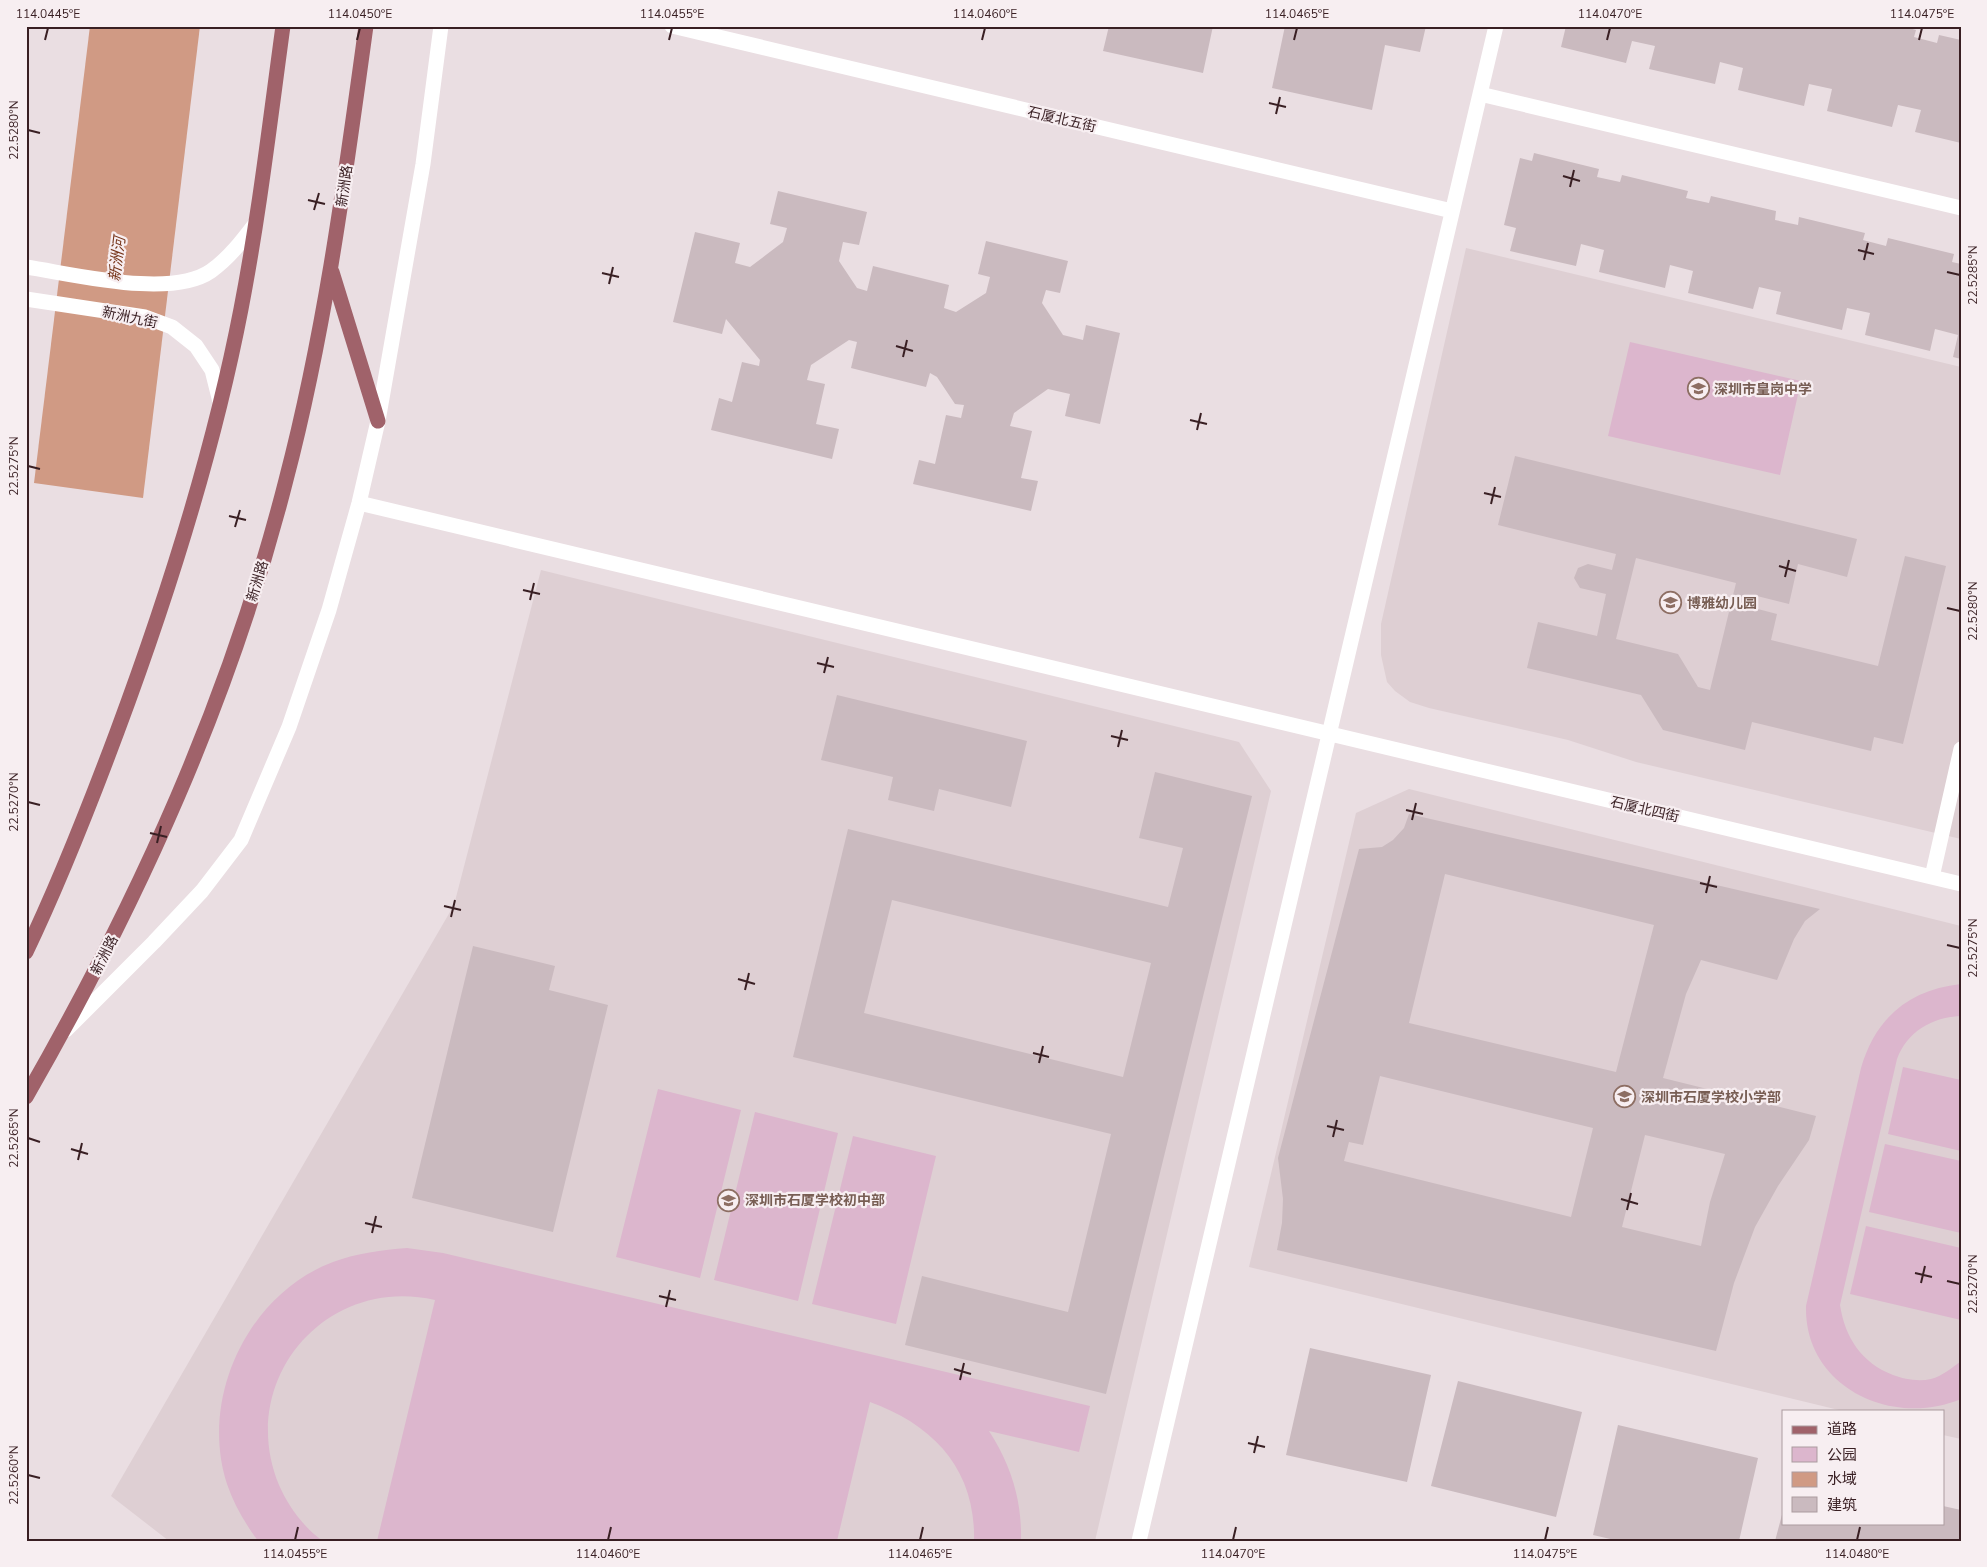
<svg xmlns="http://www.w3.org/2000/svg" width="1987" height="1567" font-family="'Nunito Sans','Noto Sans SC',sans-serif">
	<rect width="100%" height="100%" fill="#eadee2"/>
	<path fill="#decfd3" d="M1466,248L1961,367V839L1636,762L1568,740L1429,708L1410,702L1395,691L1387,682L1381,655V624Z
		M541,570L1239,742L1271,791L1095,1541H169L111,1496L454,905Z
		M1409,789L1961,926V1439L1943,1435V1411H1843L1249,1267L1356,813Z"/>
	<path fill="#dcb6cd" d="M1630,342L1801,381L1780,475L1608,436Z
		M1961,984V1016C1932,1017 1907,1032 1897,1059L1840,1305C1845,1338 1862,1363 1893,1375C1904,1379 1918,1382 1931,1379C1942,1376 1952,1368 1961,1361V1399C1892,1428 1804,1387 1806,1306L1861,1068C1876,1017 1909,990 1961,984Z
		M1903,1067L1961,1080V1151L1888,1134Z
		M658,1089L741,1110L700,1278L616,1257Z
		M755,1112L838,1133L798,1301L714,1280Z
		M853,1136L936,1156L896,1324L812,1304Z
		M1885,1144L1961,1161V1233L1869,1212Z
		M1866,1226L1961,1248V1320L1850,1294Z
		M407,1248L443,1253L1090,1406L1079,1452L989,1431C1011,1465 1022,1500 1021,1541H974C976,1470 934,1425 870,1402L837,1541H377L435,1300C325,1275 236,1381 279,1485C288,1506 304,1528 323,1541H258C245,1523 234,1505 227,1484C199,1398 248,1294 333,1262C357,1253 382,1250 407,1248Z"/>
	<path fill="#d09a84" d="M90,26H200L143,498L34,483Z"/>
	<path fill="#cababf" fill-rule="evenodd" d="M1109,26H1213L1203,73L1103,51Z
		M1285,26H1426L1420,52L1385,45L1372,110L1272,88Z
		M1566,26H1902L1916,30L1914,37L1937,43L1939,35L1961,40V143L1915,132L1921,110L1898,105L1892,127L1827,111L1832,89L1809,84L1804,106L1738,90L1743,68L1720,62L1715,84L1649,69L1655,46L1632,41L1626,63L1561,47Z
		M1534,153L1599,169L1597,177L1620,182L1622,175L1688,191L1686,198L1709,203L1711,196L1776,211L1775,220L1798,225L1799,217L1865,233L1863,240L1886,246L1888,238L1954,254L1952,262L1961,264V359L1953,357L1958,335L1935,329L1930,351L1865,335L1870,313L1847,308L1842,330L1776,314L1781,292L1759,287L1753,309L1688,293L1693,271L1670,265L1665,288L1599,272L1604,250L1581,244L1576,266L1510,251L1516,228L1504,225L1520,158L1532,161Z
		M778,191L867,212L859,245L843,242L839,261L857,288L867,291L873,266L949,285L944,308L956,312L986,293L990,277L978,274L986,241L1068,261L1060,293L1046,290L1042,303L1063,335L1083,340L1086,325L1120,333L1100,424L1065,416L1070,394L1048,389L1014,413L1010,426L1032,431L1021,478L1038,481L1031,511L913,484L919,460L935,464L946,415L961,418L964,405L955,404L937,377L930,373L926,387L851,368L857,342L849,340L811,365L807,380L825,384L816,424L839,429L832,459L711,430L719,398L732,402L742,362L759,366L760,360L726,319L722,334L673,322L695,232L740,243L735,263L750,267L783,242L787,228L770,224Z
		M1515,456L1857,539L1847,577L1798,564L1789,604L1757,596L1754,608L1777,614L1771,640L1878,666L1905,556L1946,566L1903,744L1874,737L1871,751L1752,722L1745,750L1663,730L1641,695L1527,668L1538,622L1597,636L1606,594L1580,588L1574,578L1578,568L1588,564L1612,570L1616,554L1498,525ZM1636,558L1736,583L1710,690L1698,687L1678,654L1616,639Z
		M837,695L1027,741L1011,807L939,789L934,811L888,800L893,777L821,760Z
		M1155,772L1252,796L1106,1394L905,1345L922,1276L1068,1312L1111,1134L793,1057L848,829L1168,907L1183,848L1139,838ZM892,900L1151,963L1123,1077L864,1013Z
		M1409,814L1820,909L1805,921L1794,939L1777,980L1701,960L1686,994L1663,1078L1816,1116L1809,1140L1778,1186L1755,1227L1734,1283L1716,1351L1277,1250L1282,1223L1283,1199L1278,1158L1359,849L1382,847L1393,840L1404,828ZM1445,874L1654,925L1616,1072L1409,1023ZM1380,1076L1593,1128L1571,1217L1344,1161L1349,1142L1363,1145ZM1645,1135L1725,1154L1710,1202L1701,1246L1622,1227Z
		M473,946L555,966L549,990L608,1005L553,1232L412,1198Z
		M1310,1348L1431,1375L1407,1482L1286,1455Z
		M1458,1381L1582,1412L1556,1517L1431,1486Z
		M1618,1425L1758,1458L1739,1541H1619L1593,1535Z
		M1943,1506L1961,1510V1541H1775L1783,1511V1523H1943Z"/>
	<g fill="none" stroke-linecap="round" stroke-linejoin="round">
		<path stroke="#fff" stroke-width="15" d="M672,26L1452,211
			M1480,94L1961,208
			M26,267C74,274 171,299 211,271C229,258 242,241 255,224
			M26,299L145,317L172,327L196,346L212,370L220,402
			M359,503L1961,884
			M1932,877L1961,749
			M66,1030L154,942L202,891L241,840L289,727L329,610L359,503L378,421L423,164L441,26
			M1139,1541L1496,26"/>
		<path stroke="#a0626a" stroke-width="15" d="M332,272L378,421
			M26,952C60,881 89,807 117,732C168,595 213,454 241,309C259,216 270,121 283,26
			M26,1097C139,900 230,700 286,480C325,331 345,179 366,26"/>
	</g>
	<path fill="none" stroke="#391f23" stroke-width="2" d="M45,40L48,28M357,40L360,28M669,40L672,28M982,40L985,28M1294,40L1297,28M1607,40L1610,28M1919,40L1922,28M1269,103L1286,107M1276,114L1280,97M28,130L40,133M1563,176L1580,181M1570,187L1574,170M308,200L325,204M314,210L319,193M1858,250L1874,254M1864,260L1868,243M1947,272L1960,275M602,273L619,277M609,284L613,267M896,346L913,351M903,357L907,340M1190,420L1207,424M1197,430L1201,413M28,466L40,469M1484,493L1501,497M1491,504L1495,487M229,516L246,520M235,527L240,510M1779,566L1796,571M1785,577L1789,560M523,590L540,594M530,600L534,583M1947,608L1960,611M817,663L834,667M824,673L828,657M1111,736L1128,740M1118,747L1122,730M28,802L40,805M1406,810L1423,814M1412,820L1416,803M150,833L167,837M157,843L161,826M1700,883L1717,887M1706,893L1710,876M444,906L461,910M451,917L455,900M1947,945L1960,948M738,979L755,984M745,990L749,973M1033,1053L1049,1057M1039,1063L1043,1046M1327,1126L1344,1130M1333,1137L1337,1120M28,1138L40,1142M71,1149L88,1154M78,1160L82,1143M1621,1199L1638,1204M1627,1210L1631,1193M365,1223L382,1227M372,1233L376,1216M1915,1273L1932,1277M1947,1281L1960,1284M1921,1283L1925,1266M659,1296L676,1300M666,1307L670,1290M954,1369L971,1374M960,1380L964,1363M1248,1443L1265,1447M1254,1453L1258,1436M28,1475L40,1478M295,1540L298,1527M608,1540L611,1527M920,1540L923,1527M1233,1540L1236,1527M1545,1540L1548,1527M1857,1540L1860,1527"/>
	<defs>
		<symbol id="school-ring" viewBox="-11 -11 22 22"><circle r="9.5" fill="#f7eef1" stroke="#8d6e63" stroke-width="1.5"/><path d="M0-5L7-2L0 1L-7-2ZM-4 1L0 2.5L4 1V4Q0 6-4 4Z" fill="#8d6e63"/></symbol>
	</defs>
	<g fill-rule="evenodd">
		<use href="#school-ring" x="1686" y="376" width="25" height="25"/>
		<use href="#school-ring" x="1658" y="590" width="25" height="25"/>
		<use href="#school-ring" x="1612" y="1084" width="25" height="25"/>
		<use href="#school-ring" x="716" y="1188" width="25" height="25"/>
	</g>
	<g text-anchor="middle" stroke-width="4.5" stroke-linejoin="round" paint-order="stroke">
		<g font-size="14" fill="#391f23" stroke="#f7eef1">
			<text transform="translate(1062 119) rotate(13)" y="5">石厦北五街</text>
			<text transform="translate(344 186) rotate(-82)" y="5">新洲路</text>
			<text transform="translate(130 317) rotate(12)" y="5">新洲九街</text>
			<text transform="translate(257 581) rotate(-73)" y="5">新洲路</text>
			<text transform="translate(1645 809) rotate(13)" y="5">石厦北四街</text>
			<text transform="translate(104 955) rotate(-63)" y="5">新洲路</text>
		</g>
		<g font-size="14" font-weight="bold" fill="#785e54" stroke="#f7eef1" text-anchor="start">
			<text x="1714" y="394">深圳市皇岗中学</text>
			<text x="1687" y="608">博雅幼儿园</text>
			<text x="1641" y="1102">深圳市石厦学校小学部</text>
			<text x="745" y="1205">深圳市石厦学校初中部</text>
		</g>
		<g font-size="15" font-style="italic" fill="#753419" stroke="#f7eef1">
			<text transform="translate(117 259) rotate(-83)" y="5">新洲河</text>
		</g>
	</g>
	<rect width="1987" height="1567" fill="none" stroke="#f7eef1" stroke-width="55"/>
	<rect x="1782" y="1410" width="162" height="115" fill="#f7eef1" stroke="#ab9b9f"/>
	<rect x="1792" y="1426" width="25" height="8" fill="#a0626a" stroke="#ab9b9f"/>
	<text x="1827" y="1434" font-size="15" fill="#391f23">道路</text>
	<rect x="1792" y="1447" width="25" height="15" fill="#dcb6cd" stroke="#ab9b9f"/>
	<text x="1827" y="1460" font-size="15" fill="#391f23">公园</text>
	<rect x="1792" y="1472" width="25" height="15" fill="#d09a84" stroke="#ab9b9f"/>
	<text x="1827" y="1484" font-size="15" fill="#391f23">水域</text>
	<rect x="1792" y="1497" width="25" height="15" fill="#cababf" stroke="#ab9b9f"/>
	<text x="1827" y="1510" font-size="15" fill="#391f23">建筑</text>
	<rect x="28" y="28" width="1932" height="1512" fill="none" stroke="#391f23" stroke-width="2"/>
	<g font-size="12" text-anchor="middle" fill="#391f23">
		<text x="48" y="18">114.0445°E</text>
		<text x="360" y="18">114.0450°E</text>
		<text x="672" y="18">114.0455°E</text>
		<text x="985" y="18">114.0460°E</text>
		<text x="1297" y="18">114.0465°E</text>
		<text x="1610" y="18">114.0470°E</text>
		<text x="1922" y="18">114.0475°E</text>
		<text transform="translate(14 130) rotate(-90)" y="4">22.5280°N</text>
		<text transform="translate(1973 275) rotate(-90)" y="4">22.5285°N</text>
		<text transform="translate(14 466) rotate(-90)" y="4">22.5275°N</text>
		<text transform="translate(1973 611) rotate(-90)" y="4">22.5280°N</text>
		<text transform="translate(14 802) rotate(-90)" y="4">22.5270°N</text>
		<text transform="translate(1973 948) rotate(-90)" y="4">22.5275°N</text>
		<text transform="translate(14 1138) rotate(-90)" y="4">22.5265°N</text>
		<text transform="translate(1973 1284) rotate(-90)" y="4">22.5270°N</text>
		<text transform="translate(14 1475) rotate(-90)" y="4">22.5260°N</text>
		<text x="295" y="1558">114.0455°E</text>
		<text x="608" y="1558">114.0460°E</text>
		<text x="920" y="1558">114.0465°E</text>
		<text x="1233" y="1558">114.0470°E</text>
		<text x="1545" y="1558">114.0475°E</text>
		<text x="1857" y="1558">114.0480°E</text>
	</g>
</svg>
